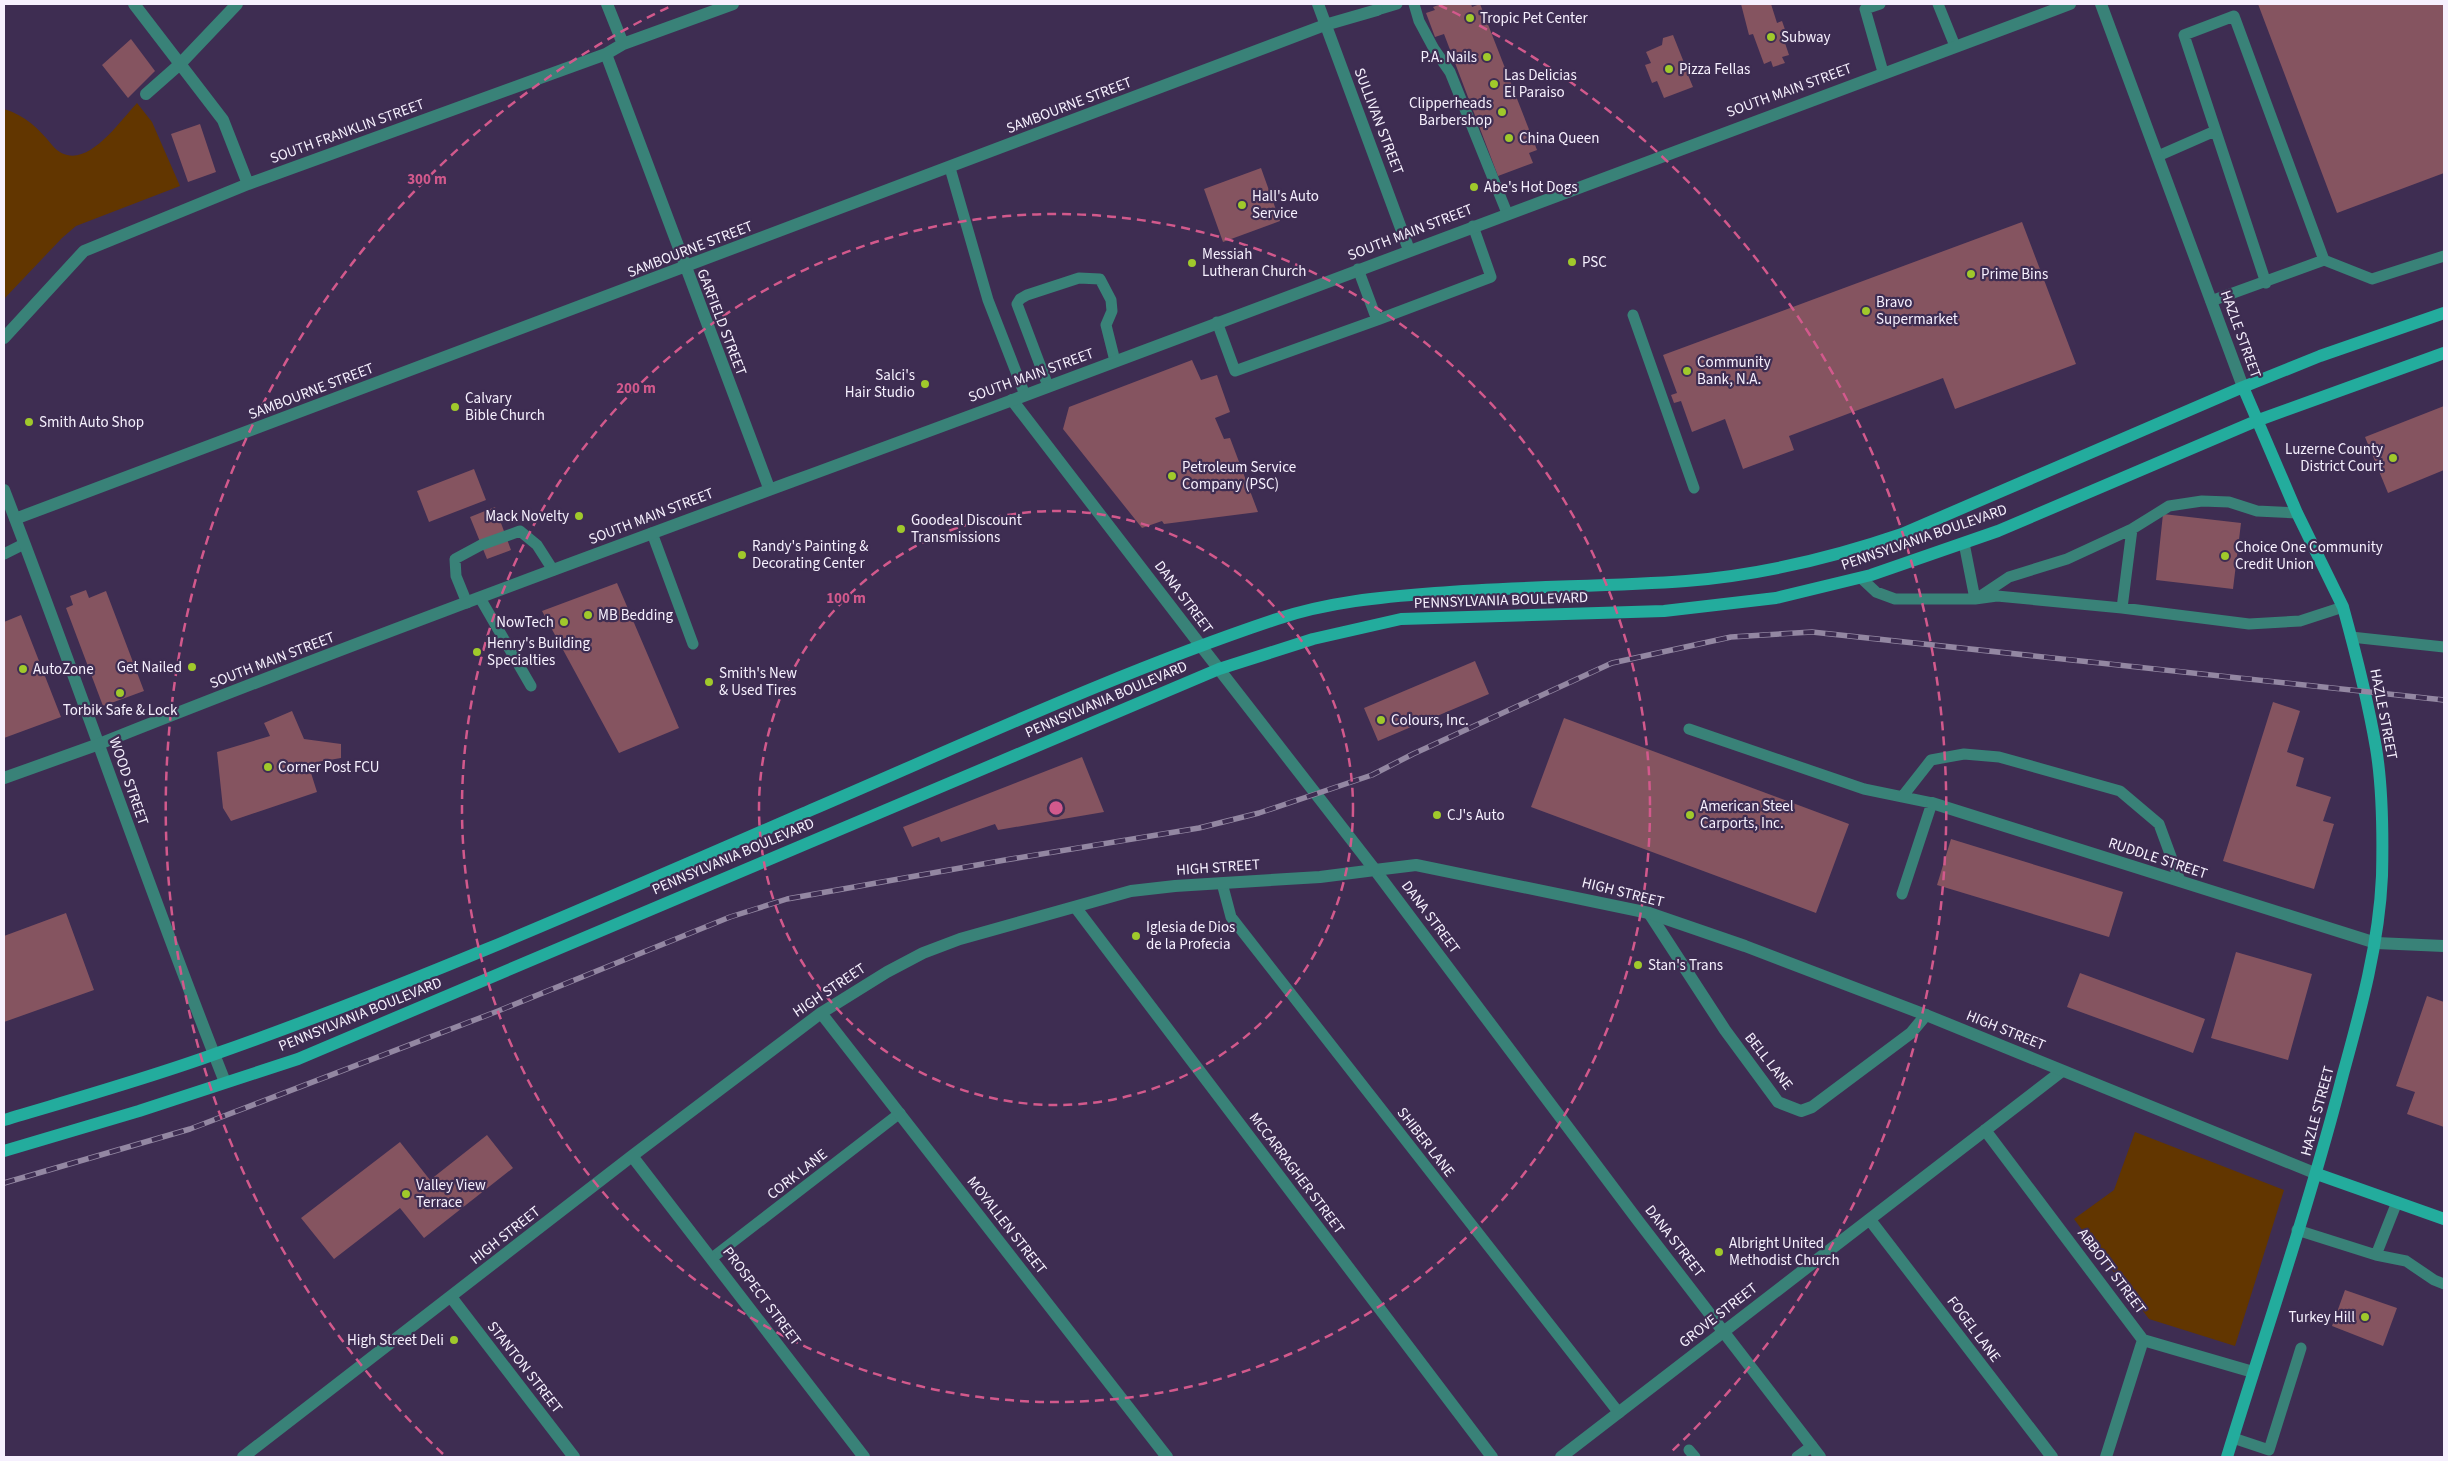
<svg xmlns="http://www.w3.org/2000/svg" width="2448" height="1461" font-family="'Source Sans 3',sans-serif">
	<rect width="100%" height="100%" fill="#3e2d52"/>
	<path fill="#623600" d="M137,103L152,122L180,186L76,226L62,238L4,299V109C26,116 38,128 52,145C81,179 118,123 137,103Z
		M2135,1132L2284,1190L2235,1346L2149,1319L2074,1219L2114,1190Z"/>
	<path fill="#855460" d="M1441,4H1471L1472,7L1480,4L1537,150L1529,153L1533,163L1498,176L1444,34L1435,37L1426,13L1435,10L1433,7Z
		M1741,4H1771L1777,23L1782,21L1788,38L1784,40L1789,55L1782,57L1785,63L1773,67L1771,61L1764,64L1753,34L1749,35Z
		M2258,4H2444V173L2337,213Z
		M1673,35L1685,65L1689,64L1693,73L1688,75L1693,87L1664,98L1657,81L1652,83L1645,65L1651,63L1646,52L1662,45L1663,38Z
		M131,39L155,71L128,98L102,65Z
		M200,124L216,172L188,182L171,134Z
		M1261,168L1280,221L1223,242L1204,189Z
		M2022,222L2076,364L1955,409L1943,378L1789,436L1794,450L1743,469L1725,419L1692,432L1681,401L1674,403L1671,395L1677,393L1663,355Z
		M1192,360L1201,380L1217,375L1230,412L1215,418L1224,439L1230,438L1258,512L1164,524L1162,521L1142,528L1063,429L1069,407Z
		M2444,406V470L2388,493L2365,437Z
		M474,469L486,500L429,522L417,491Z
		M495,507L511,550L487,559L470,517Z
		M2163,514L2241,523L2233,589L2156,580Z
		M617,583L679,728L619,753L542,611Z
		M86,590L89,598L106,591L144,691L103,706L66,608L73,605L70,596Z
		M21,615L61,717L4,738V622Z
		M1475,661L1489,694L1378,741L1364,708Z
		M2273,702L2300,711L2287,752L2304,758L2296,786L2331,797L2323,821L2334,824L2314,889L2223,861Z
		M292,711L304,739L341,744V758L317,762L319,771L311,773L317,792L231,821L223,808L217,752L270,736L264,723Z
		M1564,718L1849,824L1816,913L1531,807Z
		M1082,757L1104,812L998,830L995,824L941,842L939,837L912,847L903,827Z
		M1951,839L2123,892L2109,937L1937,885Z
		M66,913L94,990L4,1022V936Z
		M2236,952L2312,974L2288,1060L2211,1038Z
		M2080,973L2205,1019L2193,1053L2067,1007Z
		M2427,996L2444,1002V1127L2407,1114L2415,1092L2396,1086Z
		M487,1135L513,1168L424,1238L400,1208L334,1259L301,1218L400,1142L430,1180Z
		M2345,1290L2397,1308L2383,1346L2332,1326Z"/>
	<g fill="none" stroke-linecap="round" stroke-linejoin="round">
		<path stroke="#398278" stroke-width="11" d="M1414,4L1419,21L1434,49L1450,72L1507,213
			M1880,4L1865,9L1883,72
			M1938,4L1955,46
			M1377,10L1397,4
			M2158,156L2215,131
			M950,168L988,300L1025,395
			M1358,269L1377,320L1491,277L1473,226
			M2266,283L2184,35L2234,16L2324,260
			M2211,301L2324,260L2372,279L2444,256
			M1633,315L1694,488
			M1217,322L1235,371L1377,320
			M1048,386L1017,304L1020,299L1027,295L1079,278L1100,279L1111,300L1112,311L1106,325L1115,361
			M652,533L693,644
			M1964,543L1975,599
			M4,554L24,544
			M1861,578L1876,592L1895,599H1975L1997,596L2122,608L2249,624L2300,621L2343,607
			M1979,597L2009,577L2067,559L2132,529L2169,506L2202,501L2229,502L2257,511L2297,513
			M480,598L531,686
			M467,603L456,576L455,559L481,545L520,531L537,545L553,570
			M2122,608L2132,529
			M2351,637L2444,647
			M1689,729L1864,789L1932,803L1902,894
			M1902,797L1931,760L1964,754L1999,757L2120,791L2159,824L2180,881
			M1222,883L1231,917L1619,1413
			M2297,1230L2376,1255L2406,1261L2434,1280L2444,1284
			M2376,1255L2397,1202
			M712,1258L900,1113
			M2233,1438L2269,1450L2301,1348
			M1689,1450L1695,1457
			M1797,1457L1812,1446"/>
		<path stroke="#398278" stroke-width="12" d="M134,4L223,120L248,184
			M607,4L623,44
			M1318,4L1409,250
			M606,54L769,488
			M146,94L180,64L237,4
			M4,338L84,251L248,184L606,54L623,44L733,4
			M1012,400L1201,646
			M4,490C80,686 147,886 225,1082
			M15,519L1325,25L1377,10
			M1932,803L2376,943
			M1076,908L1492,1457
			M1649,913L1725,1030L1778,1102L1801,1111L1812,1107L1911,1033L1926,1015
			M821,1013L1167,1457
			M1985,1130L2143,1340L2253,1372
			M632,1156L864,1457
			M1870,1220L2052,1457
			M451,1297L574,1457
			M243,1457L632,1156L821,1013L887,972L923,953L960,939L1131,891L1175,886L1320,877L1375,870L1639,1222L1820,1457
			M1561,1457L2062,1071
			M2106,1457L2143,1340"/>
		<path stroke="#398278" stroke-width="12" d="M2101,4L2243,387
			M1201,646L1375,870L1416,865L1649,913L1745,946L1926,1015L2317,1174
			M4,778L99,744C400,624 706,514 1010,401C1364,270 1715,134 2070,4
			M2376,943L2444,946"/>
		<path stroke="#23ac9d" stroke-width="12" d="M4,1120C74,1099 146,1079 215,1054C417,983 615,895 811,810C965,744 1118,672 1277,619C1328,602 1381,597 1435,593C1519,586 1603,587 1686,581C1761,575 1832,558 1902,534L2243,387L2320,356L2444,313
			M4,1151L139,1111L298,1059L1219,669L1313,639L1401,619L1664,611L1776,598L1871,575L1998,531L2256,421L2444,353
			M2317,1174L2444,1219
			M2227,1457C2266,1330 2310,1203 2343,1074C2361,1009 2379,944 2382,876C2383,834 2383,790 2376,748C2368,701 2356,654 2343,607L2297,513L2243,387"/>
		<defs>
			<path id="rail" d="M4,1183L190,1129L498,1011L730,917L787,899L1005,860L1199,828L1259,813L1372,775L1413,754L1612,663L1731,637L1812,632L2444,700"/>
		</defs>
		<use href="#rail" stroke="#9387a2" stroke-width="5.5"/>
		<use href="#rail" stroke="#3e2d52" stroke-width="4" stroke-dasharray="11" stroke-linecap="butt"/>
	</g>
	<g fill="none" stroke="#d2598c" stroke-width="2.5" stroke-dasharray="9 6">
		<circle cx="1056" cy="808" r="297"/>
		<circle cx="1056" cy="808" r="594"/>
		<path d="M443 1454A890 890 0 0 1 673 5M1439 5A890 890 0 0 1 1669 1454"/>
	</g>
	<g fill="#a0c92b" stroke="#3e2d52" stroke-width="2">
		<circle cx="1470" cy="18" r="5"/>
		<circle cx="1771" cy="37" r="5"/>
		<circle cx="1487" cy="57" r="5"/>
		<circle cx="1669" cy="69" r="5"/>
		<circle cx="1494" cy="84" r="5"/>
		<circle cx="1502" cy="112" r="5"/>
		<circle cx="1509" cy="138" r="5"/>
		<circle cx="1474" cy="187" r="5"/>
		<circle cx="1242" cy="205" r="5"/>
		<circle cx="1572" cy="262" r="5"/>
		<circle cx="1192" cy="263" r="5"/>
		<circle cx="1971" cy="274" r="5"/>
		<circle cx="1866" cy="311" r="5"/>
		<circle cx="1687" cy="371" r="5"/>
		<circle cx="925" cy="384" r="5"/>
		<circle cx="455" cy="407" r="5"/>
		<circle cx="29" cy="422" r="5"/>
		<circle cx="2393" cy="458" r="5"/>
		<circle cx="1172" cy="476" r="5"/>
		<circle cx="579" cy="516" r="5"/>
		<circle cx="901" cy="529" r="5"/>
		<circle cx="742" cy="555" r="5"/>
		<circle cx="2225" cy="556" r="5"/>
		<circle cx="588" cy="615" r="5"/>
		<circle cx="564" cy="622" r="5"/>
		<circle cx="477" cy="652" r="5"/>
		<circle cx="192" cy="667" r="5"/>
		<circle cx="23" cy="669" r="5"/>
		<circle cx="709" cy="682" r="5"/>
		<circle cx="120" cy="693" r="5"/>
		<circle cx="1381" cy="720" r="5"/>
		<circle cx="268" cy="767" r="5"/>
		<circle cx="1437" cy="815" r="5"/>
		<circle cx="1690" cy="815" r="5"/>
		<circle cx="1136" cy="936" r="5"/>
		<circle cx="1638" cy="965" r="5"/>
		<circle cx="406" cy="1194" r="5"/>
		<circle cx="1719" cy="1252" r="5"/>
		<circle cx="2365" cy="1317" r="5"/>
		<circle cx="454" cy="1340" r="5"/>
	</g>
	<g text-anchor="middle" stroke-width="4.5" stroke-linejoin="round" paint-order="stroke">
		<g font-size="15" fill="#f6f0fe" stroke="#3e2d52" text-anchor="start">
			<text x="1480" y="23">Tropic Pet Center</text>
			<text x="1781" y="42">Subway</text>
			<text x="1477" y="62" text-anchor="end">P.A. Nails</text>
			<text x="1679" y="74">Pizza Fellas</text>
			<text x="1504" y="80">Las Delicias<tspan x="1504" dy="17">El Paraiso</tspan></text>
			<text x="1492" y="108" text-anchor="end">Clipperheads<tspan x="1492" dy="17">Barbershop</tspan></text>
			<text x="1519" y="143">China Queen</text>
			<text x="1484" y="192">Abe's Hot Dogs</text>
			<text x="1252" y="201">Hall's Auto<tspan x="1252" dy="17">Service</tspan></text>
			<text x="1202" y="259">Messiah<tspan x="1202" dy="17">Lutheran Church</tspan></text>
			<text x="1582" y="267">PSC</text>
			<text x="1981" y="279">Prime Bins</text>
			<text x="1876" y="307">Bravo<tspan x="1876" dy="17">Supermarket</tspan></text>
			<text x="1697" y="367">Community<tspan x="1697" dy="17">Bank, N.A.</tspan></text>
			<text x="915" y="380" text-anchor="end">Salci's<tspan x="915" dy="17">Hair Studio</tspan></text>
			<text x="465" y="403">Calvary<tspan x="465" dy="17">Bible Church</tspan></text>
			<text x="39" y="427">Smith Auto Shop</text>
			<text x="2383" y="454" text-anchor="end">Luzerne County<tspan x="2383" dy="17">District Court</tspan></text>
			<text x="1182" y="472">Petroleum Service<tspan x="1182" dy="17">Company (PSC)</tspan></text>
			<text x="569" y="521" text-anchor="end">Mack Novelty</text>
			<text x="911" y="525">Goodeal Discount<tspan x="911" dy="17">Transmissions</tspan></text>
			<text x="752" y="551">Randy's Painting &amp;<tspan x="752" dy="17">Decorating Center</tspan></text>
			<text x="2235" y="552">Choice One Community<tspan x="2235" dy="17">Credit Union</tspan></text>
			<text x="598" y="620">MB Bedding</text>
			<text x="554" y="627" text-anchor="end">NowTech</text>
			<text x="487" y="648">Henry's Building<tspan x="487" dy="17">Specialties</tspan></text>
			<text x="182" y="672" text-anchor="end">Get Nailed</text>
			<text x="33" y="674">AutoZone</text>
			<text x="719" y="678">Smith's New<tspan x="719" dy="17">&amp; Used Tires</tspan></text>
			<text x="120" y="715" text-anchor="middle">Torbik Safe &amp; Lock</text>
			<text x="1391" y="725">Colours, Inc.</text>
			<text x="278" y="772">Corner Post FCU</text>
			<text x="1700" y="811">American Steel<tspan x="1700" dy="17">Carports, Inc.</tspan></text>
			<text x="1447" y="820">CJ's Auto</text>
			<text x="1146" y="932">Iglesia de Dios<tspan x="1146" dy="17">de la Profecia</tspan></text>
			<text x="1648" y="970">Stan's Trans</text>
			<text x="416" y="1190">Valley View<tspan x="416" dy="17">Terrace</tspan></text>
			<text x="1729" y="1248">Albright United<tspan x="1729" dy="17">Methodist Church</tspan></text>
			<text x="2355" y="1322" text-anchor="end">Turkey Hill</text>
			<text x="444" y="1345" text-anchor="end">High Street Deli</text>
		</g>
		<g font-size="15" fill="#f6f0fe" stroke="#3e2d52">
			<text transform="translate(1789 90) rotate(-20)" y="5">SOUTH MAIN STREET</text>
			<text transform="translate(1069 105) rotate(-21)" y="5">SAMBOURNE STREET</text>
			<text transform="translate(1379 121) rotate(69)" y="5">SULLIVAN STREET</text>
			<text transform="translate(347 131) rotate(-20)" y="5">SOUTH FRANKLIN STREET</text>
			<text transform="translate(1410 232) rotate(-21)" y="5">SOUTH MAIN STREET</text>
			<text transform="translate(690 249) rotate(-21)" y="5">SAMBOURNE STREET</text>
			<text transform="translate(722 322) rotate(69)" y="5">GARFIELD STREET</text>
			<text transform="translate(2241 334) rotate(70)" y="5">HAZLE STREET</text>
			<text transform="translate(1031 375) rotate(-20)" y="5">SOUTH MAIN STREET</text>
			<text transform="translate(311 391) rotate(-21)" y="5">SAMBOURNE STREET</text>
			<text transform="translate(651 516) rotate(-21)" y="5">SOUTH MAIN STREET</text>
			<text transform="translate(1924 537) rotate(-19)" y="5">PENNSYLVANIA BOULEVARD</text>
			<text transform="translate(1184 597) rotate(53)" y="5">DANA STREET</text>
			<text transform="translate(1501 600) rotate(-2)" y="5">PENNSYLVANIA BOULEVARD</text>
			<text transform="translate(272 660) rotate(-21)" y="5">SOUTH MAIN STREET</text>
			<text transform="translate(1106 699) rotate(-23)" y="5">PENNSYLVANIA BOULEVARD</text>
			<text transform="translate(2384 714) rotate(79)" y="5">HAZLE STREET</text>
			<text transform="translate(129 781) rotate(71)" y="5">WOOD STREET</text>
			<text transform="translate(733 856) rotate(-23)" y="5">PENNSYLVANIA BOULEVARD</text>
			<text transform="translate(2158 858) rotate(18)" y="5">RUDDLE STREET</text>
			<text transform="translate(1218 867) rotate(-4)" y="5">HIGH STREET</text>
			<text transform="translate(1623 892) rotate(14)" y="5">HIGH STREET</text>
			<text transform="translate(1431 917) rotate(53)" y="5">DANA STREET</text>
			<text transform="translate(829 990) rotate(-34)" y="5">HIGH STREET</text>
			<text transform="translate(360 1014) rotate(-22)" y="5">PENNSYLVANIA BOULEVARD</text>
			<text transform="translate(2006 1030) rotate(22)" y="5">HIGH STREET</text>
			<text transform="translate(1769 1061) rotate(52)" y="5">BELL LANE</text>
			<text transform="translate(2317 1111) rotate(-75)" y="5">HAZLE STREET</text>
			<text transform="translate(1426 1142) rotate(52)" y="5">SHIBER LANE</text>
			<text transform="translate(1297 1173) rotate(53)" y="5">MCCARRAGHER STREET</text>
			<text transform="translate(797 1174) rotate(-38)" y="5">CORK LANE</text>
			<text transform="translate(1007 1225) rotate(52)" y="5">MOYALLEN STREET</text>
			<text transform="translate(505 1235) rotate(-38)" y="5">HIGH STREET</text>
			<text transform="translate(1675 1241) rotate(52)" y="5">DANA STREET</text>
			<text transform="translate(2112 1271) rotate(53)" y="5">ABBOTT STREET</text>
			<text transform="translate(762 1296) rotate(53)" y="5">PROSPECT STREET</text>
			<text transform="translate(1718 1315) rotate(-38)" y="5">GROVE STREET</text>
			<text transform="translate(1974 1329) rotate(53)" y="5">FOGEL LANE</text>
			<text transform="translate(525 1367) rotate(52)" y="5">STANTON STREET</text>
		</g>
	</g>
	<circle cx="1056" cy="808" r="8" fill="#d2598c" stroke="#3e2d52" stroke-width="2.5"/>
	<g font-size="15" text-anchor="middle" font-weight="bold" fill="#d2598c" stroke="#3e2d52" stroke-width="4.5" stroke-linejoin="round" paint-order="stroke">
		<text x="427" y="184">300 m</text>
		<text x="636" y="393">200 m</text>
		<text x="846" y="603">100 m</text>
	</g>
	<rect width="2448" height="1461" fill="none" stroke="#f6f0fe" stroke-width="10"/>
</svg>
